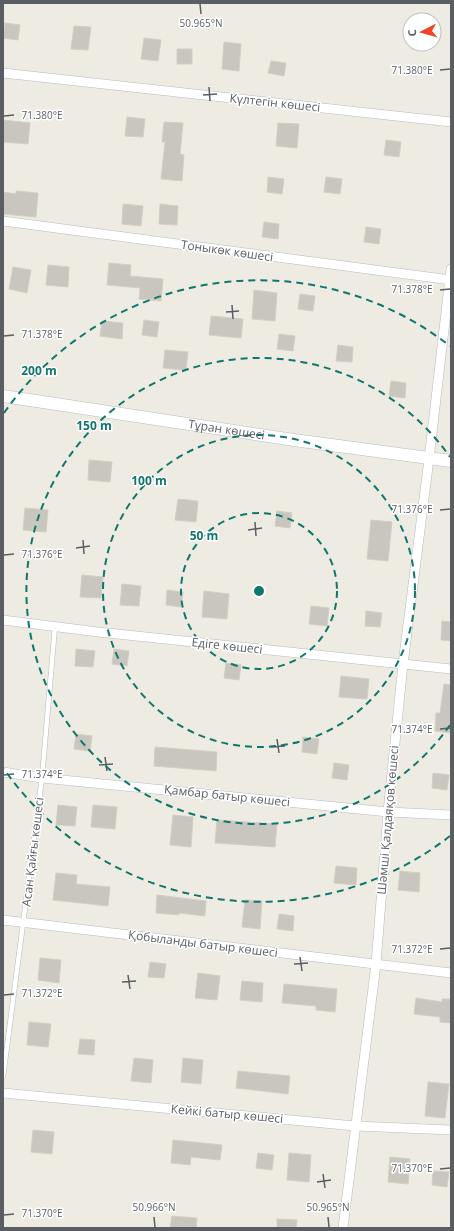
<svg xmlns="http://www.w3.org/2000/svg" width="454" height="1231" font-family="'Open Sans',sans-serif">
	<rect width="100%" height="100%" fill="#eeece2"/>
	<path fill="#c9c6bf" stroke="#d3cfc0" d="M5,23L20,25L18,40L3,38Z
		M74,26L91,27L88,50L71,49Z
		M144,38L161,40L158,61L141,59Z
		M224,42L241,44L239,71L222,69Z
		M177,49H192V64H177Z
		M271,61L286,63L284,76L268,73Z
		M127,117L145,119L143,137L125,136Z
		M3,120L30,123L28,144L3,142Z
		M164,122L183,123L180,154L184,155L182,181L161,179L165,142H162Z
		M278,123L299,124L297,148L276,146Z
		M386,140L401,142L399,157L384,155Z
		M268,177L284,179L282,194L267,192Z
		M326,177L342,179L340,194L324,192Z
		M16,191L38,193L36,217L3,214V192L16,194Z
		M123,204L143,206L141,226L122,224Z
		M160,204L178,206L177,225L159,224Z
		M264,222L279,224L278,239L262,237Z
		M366,227L381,229L379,244L364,242Z
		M109,263L131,265L130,276L163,279L161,301L139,299L140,288L107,285Z
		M48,265L69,267L68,287L46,285Z
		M13,267L31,270L27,293L9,289Z
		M254,290L277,293L275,321L252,319Z
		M300,294L315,296L313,311L298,309Z
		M211,316L243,319L241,338L209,335Z
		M144,320L159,322L157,337L142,335Z
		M102,321L123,323L122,339L100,336Z
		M279,334L295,336L293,351L277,349Z
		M338,345L353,347L352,362L336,361Z
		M165,350L188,352L186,370L163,368Z
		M391,381L406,383L405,398L389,396Z
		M89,460L112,462L110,482L88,480Z
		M178,499L198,501L196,522L175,520Z
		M25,508L48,510L46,532L23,530Z
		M277,511L292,513L290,528L275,526Z
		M371,520L392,522L388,561L367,559Z
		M82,575L103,577L101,598L80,597Z
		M122,584L141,586L139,606L120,605Z
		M167,590L183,592L181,607L166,605Z
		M204,591L229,594L227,619L202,617Z
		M311,606L329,608L327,626L309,624Z
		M366,611L382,613L380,627L365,626Z
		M442,621L451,622V641L441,640Z
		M76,649L95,651L93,667L75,666Z
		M114,649L129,651L127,666L112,664Z
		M226,663L241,665L239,680L224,678Z
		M341,676L369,679L367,699L339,697Z
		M444,684L451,685V733L435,731L436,713H440Z
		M76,734L92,736L90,751L74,749Z
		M303,737L319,739L317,754L302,752Z
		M155,747L217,752L216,771L154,766Z
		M334,763L349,765L347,780L332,778Z
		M433,773L449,775L447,790L432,788Z
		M58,805L77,807L75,826L56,825Z
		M93,805L117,807L115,829L91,827Z
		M173,815L193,817L191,847L170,845Z
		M217,820L277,824L275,847L215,843Z
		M336,866L357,868L356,885L334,883Z
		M400,871L420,873L419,892L398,890Z
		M56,873L77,875L76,884L110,887L108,906L53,900Z
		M157,895L206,901L205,916L179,913V915L156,913Z
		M245,900L262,901L260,929L242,927Z
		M279,914L294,916L293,931L277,929Z
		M40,958L61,960L59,983L38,980Z
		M150,962L166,964L164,978L148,977Z
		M198,973L220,976L217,1000L195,998Z
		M242,981L263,983L262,1002L240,1000Z
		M284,984L337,989L335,1012L316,1010V1006L282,1003Z
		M416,998L442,1002V999H451V1023L440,1022V1017L414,1014Z
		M29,1022L51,1024L48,1047L27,1045Z
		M80,1039L95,1040L94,1055L78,1054Z
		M134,1058L153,1060L151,1083L131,1081Z
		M183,1058L203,1060L201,1084L181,1082Z
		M238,1071L290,1076L288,1094L236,1088Z
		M428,1082L449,1084L445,1118L425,1116Z
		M33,1130L54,1132L52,1154L31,1152Z
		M173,1140L222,1145L220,1160L191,1157L190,1165L171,1163Z
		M258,1153L274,1155L272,1170L256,1168Z
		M289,1153L311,1155L309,1182L287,1180Z
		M390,1157L410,1159L408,1184L388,1182Z
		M433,1171L449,1172L447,1187L432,1185Z
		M172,1216L197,1218L196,1228H170Z
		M277,1219L297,1220L296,1228H277Z"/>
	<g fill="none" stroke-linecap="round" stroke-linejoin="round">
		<defs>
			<path id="lane" d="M3,1077L42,778L55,626"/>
			<path id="street" d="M3,73L451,122
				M3,221L451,280
				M3,620L98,632L451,669
				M3,772L42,778L388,812L451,815
				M3,920L451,973
				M3,1093L355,1126L451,1130
				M343,1228L376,964L388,812L403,664L429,459L451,269"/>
			<g id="secondary">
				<path id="s1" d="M3,396L294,440L451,461"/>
			</g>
		</defs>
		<use href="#lane" stroke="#b7babf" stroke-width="5.5"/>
		<use href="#street" stroke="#b7babf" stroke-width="10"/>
		<use href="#secondary" stroke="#b8bbc1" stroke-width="13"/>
		<use href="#lane" stroke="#fff" stroke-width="4.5"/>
		<use href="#street" stroke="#fff" stroke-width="9"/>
		<use href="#secondary" stroke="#fff" stroke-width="12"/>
	</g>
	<path fill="none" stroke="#5a5e64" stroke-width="1.5" d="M200,4L201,14M440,70L450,69M209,87L210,101M203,95L217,94M4,116L14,115M440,290L450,289M232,305L233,319M226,312L239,311M4,336L14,335M440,510L450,509M255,522L256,536M248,530L262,528M83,540L84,554M76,548L90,546M4,555L14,554M440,729L450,728M277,739L279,753M271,747L285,746M105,757L107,771M99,765L113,764M4,775L14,774M440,949L450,948M300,957L302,971M294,964L308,963M128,975L130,989M122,982L136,981M4,995L14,994M440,1169L450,1168M323,1174L325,1188M317,1182L331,1180M4,1215L14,1214M154,1217L155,1227M328,1217L329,1227"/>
	<g fill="none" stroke="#0f766e" stroke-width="2" stroke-dasharray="7 5">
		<circle cx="259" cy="591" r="78"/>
		<circle cx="259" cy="591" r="156"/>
		<path d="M450 725A233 233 0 1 1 450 457"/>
		<path d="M450 836A311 311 0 0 1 4 769M4 413A311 311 0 0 1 450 346"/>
	</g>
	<g text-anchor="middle" stroke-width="3" stroke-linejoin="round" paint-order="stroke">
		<g font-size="12" fill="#5a5e64" stroke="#fff">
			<text transform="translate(275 103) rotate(6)" y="4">Күлтегін көшесі</text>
			<text transform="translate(227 251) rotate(8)" y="4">Тоныкөк көшесі</text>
			<text dy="4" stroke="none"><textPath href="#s1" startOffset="226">Тұран көшесі</textPath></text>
			<text transform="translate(227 646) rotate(6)" y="4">Едіге көшесі</text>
			<text transform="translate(227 796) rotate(6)" y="4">Қамбар батыр көшесі</text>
			<text transform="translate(388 820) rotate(-85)" y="4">Шәмші Қалдаяқов көшесі</text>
			<text transform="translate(33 852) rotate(-83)" y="4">Асан Қайғы көшесі</text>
			<text transform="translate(203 944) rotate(7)" y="4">Қобыланды батыр көшесі</text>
			<text transform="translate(227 1114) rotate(5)" y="4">Кейкі батыр көшесі</text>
		</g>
	</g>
	<g font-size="10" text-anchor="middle" fill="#5a5e64" stroke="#fff" stroke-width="3" stroke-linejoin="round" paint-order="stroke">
		<text x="201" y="27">50.965°N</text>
		<text x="412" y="74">71.380°E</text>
		<text x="42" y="119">71.380°E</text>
		<text x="412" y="293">71.378°E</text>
		<text x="42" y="338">71.378°E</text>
		<text x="412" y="513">71.376°E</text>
		<text x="42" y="558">71.376°E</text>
		<text x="412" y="733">71.374°E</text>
		<text x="42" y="778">71.374°E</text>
		<text x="412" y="953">71.372°E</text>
		<text x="42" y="997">71.372°E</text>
		<text x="412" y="1172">71.370°E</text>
		<text x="154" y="1211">50.966°N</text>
		<text x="328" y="1211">50.965°N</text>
		<text x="42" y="1217">71.370°E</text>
	</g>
	<circle cx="259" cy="591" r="6" fill="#0f766e" stroke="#fff" stroke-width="2"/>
	<g font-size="12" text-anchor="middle" font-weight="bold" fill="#0f766e" stroke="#fff" stroke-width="3" stroke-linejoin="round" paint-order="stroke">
		<text x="39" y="375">200 m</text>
		<text x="94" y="430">150 m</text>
		<text x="149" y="485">100 m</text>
		<text x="204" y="540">50 m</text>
	</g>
	<rect width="454" height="1231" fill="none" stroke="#5a5e64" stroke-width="8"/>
	<g transform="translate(422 32) rotate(264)"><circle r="19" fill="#ffffff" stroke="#bdbfc1"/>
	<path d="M0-3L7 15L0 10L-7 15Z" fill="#f24424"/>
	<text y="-6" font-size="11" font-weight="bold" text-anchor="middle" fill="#5a5e64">С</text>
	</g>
</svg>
